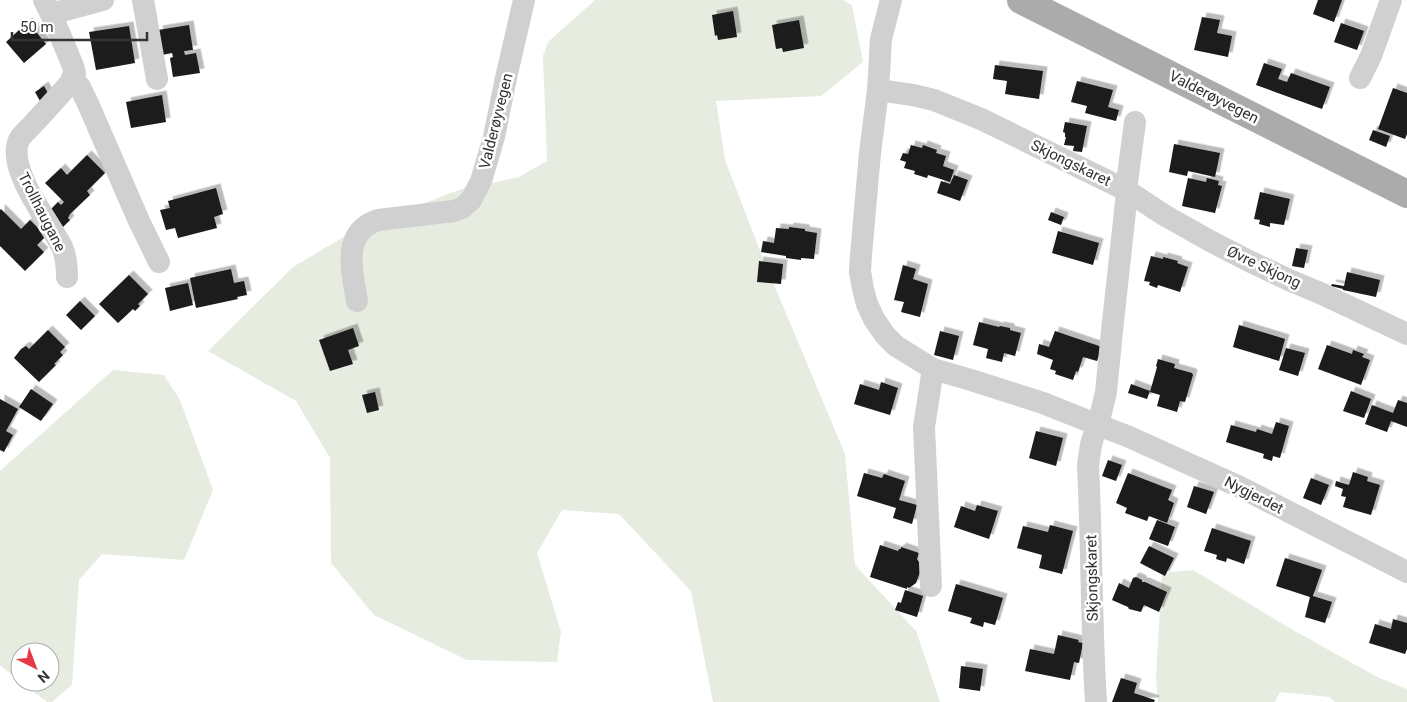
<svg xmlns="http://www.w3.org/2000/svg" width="1407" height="702" font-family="Roboto,sans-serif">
	<defs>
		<filter id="shadow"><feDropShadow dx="4.5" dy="-4.5" stdDeviation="0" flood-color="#0004"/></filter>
	</defs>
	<rect width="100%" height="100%" fill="#fff"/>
	<path fill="#e6ecdf" d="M595,0H843L852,5L863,62L821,96L716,101L725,160L764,261L845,454L855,565L916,631L940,702H713L691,591L619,514L562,510L537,553L561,632L557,662L467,660L374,615L331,563L330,458L296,401L208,351L293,267L362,226L459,190L519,177L547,161L543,56L548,42Z
		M113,370L164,375L180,400L213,490L184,560L102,554L79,580L72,685L52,702H47L21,682H50V652H20V682L0,665V471Z
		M1193,570L1286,626L1379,678L1407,689V702H1335L1329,697L1280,692L1275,702H1158L1156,678L1162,573Z"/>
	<path fill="#1a1a1a" filter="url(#shadow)" d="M1318,0H1342L1334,22L1313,14Z
		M733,11L737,37L718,40L717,35L715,36L712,15Z
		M1202,17L1220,20L1217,33L1232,36L1228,57L1194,50Z
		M799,20L804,48L783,52L782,48L776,49L772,25Z
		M28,22L46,44L24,63L6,42Z
		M1341,23L1364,31L1357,50L1334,42Z
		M189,25L193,50L184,51L185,55L196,53L200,73L173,77L170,58L173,57L172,53L162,55L158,30Z
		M129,26L135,63L96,70L89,32Z
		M1264,63L1282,69L1278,79L1287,82L1291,73L1330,87L1322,109L1256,85Z
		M995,65L1043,71L1039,99L1005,94L1007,81L993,79Z
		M1077,81L1113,90L1108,107L1119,110L1116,121L1085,113L1087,106L1071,102Z
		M44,86L49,95L40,101L35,92Z
		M1393,88L1407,93V134L1405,139L1378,129Z
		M162,95L166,122L131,128L126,102Z
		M1065,122L1087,126L1082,152L1073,151L1074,146L1064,145L1066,137H1065V133L1063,132Z
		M1373,130L1390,136L1386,147L1369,140Z
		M1174,144L1220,153L1215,177L1188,171L1187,176L1169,172Z
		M911,145L922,148L923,145L937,150L936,153L946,156L943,166L954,170L950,182L928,175L927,178L914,174L915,171L904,168L906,162L900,160L903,153L908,154Z
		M87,155L105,173L87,191L90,195L70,214L68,218L70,220L63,227L48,212L58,202L61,205L64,202L45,183L61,168L67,175Z
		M954,175L968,180L960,201L937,193L941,181L950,184Z
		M1188,178L1206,182L1207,178L1219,181L1218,185L1222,186L1215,213L1182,206Z
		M216,188L223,214L214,217L217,228L178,238L175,228L166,230L160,210L170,208L168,201Z
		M1260,192L1290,199L1284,225L1270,223V227L1259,224L1260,220L1254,219Z
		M1,209L21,229L30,220L46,236L37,245L44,252L25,271L0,246V210Z
		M1051,212L1064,217L1061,225L1048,220Z
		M789,227L805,229V231L817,233L814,259L801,258V260L786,258V256L761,252L763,241L774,243L776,228L789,229Z
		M1058,231L1099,243L1093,265L1052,253Z
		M1296,248L1308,250L1304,268L1292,266Z
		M1151,256L1163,259V257L1178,261L1177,263L1188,267L1180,292L1158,285L1157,288L1149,285L1150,282L1144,281Z
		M759,261L783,264L781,284L757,282Z
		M903,265L916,269L913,279L928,284L920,317L901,312L904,302L894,300Z
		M231,269L234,283L244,281L247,295L237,297L238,299L196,308L190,278Z
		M1347,272L1380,280L1376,297L1343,290V289L1331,286L1332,284L1344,286Z
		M129,275L148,294L138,304L140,306L135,311L133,309L118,323L99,304Z
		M188,283L193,305L170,311L165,288Z
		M80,301L95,316L81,330L66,315Z
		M979,322L999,327L1000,326L1010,328V330L1021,333L1015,356L1004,353L1002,362L986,358L988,349L973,345Z
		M1239,325L1285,339L1279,361L1233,347Z
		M353,328L359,346L348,350L353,364L330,371L319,340Z
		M48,330L65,347L60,352L63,355L54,364L56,365L39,382L14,358L21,349L26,346L29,349Z
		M940,331L959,336L953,360L934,355Z
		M1055,331L1102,347L1097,361L1083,357L1078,372L1076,371L1073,380L1055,374L1056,371L1050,369L1053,360L1037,354L1039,344L1049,347Z
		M1327,345L1352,354L1353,350L1364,354L1362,357L1370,360L1361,385L1318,369Z
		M1286,348L1305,353L1298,376L1279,370Z
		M1158,359L1175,364L1174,368L1192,373L1193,375L1185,402L1180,401L1177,412L1157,406L1160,395L1150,392L1157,367L1156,366Z
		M881,382L898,388L890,415L854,404L860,384L879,390Z
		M1131,384L1150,391L1147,399L1128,393Z
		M31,389L53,404L41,421L19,407Z
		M1351,391L1371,399L1364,418L1343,411Z
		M375,392L379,410L367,413L362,395Z
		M0,399L18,409L6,431L13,435L4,452L0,450Z
		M1398,400L1407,403V427L1391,421L1387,432L1365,424L1372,405L1393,413Z
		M1276,422L1289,426L1280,458L1273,456L1272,461L1263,458L1264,454L1226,442L1231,425L1256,432L1257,429L1272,434Z
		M1036,431L1063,438L1056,466L1029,458Z
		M1108,460L1122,465L1116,481L1102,476Z
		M1353,472L1368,477L1367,481L1380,485L1371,515L1343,507L1346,497L1341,496L1343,489L1335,486L1336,481L1349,485Z
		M864,473L882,478L884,474L905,481L899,500L917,505L912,524L893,518L896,508L857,496Z
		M1128,473L1172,490L1168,500L1174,503L1167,523L1149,516L1147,521L1125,513L1127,508L1116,503Z
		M1311,478L1329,485L1321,505L1303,498Z
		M1194,486L1214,492L1206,514L1187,507Z
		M977,505L998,511L989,539L954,527L961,506L975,511Z
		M1157,520L1175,527L1168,546L1149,539Z
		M1050,525L1073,531L1062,574L1039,568L1042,555L1017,548L1023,526L1048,532Z
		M1212,528L1251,541L1244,564L1227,558L1226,562L1216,559L1217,555L1204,551Z
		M880,545L898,551L899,549H901V547L919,553L917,559L922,567L916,583L909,588L907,587V589L870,577Z
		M1149,546L1174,558L1165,576L1140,563Z
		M1285,558L1322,570L1313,596L1332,602L1325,623L1305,617L1310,597L1276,586Z
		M1136,577L1142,580V582H1145L1167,592L1159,612L1144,605L1141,612L1129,609L1128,607L1112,600L1119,583L1129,588L1133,578Z
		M956,584L1003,598L995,625L984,622L983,627L970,623L972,618L948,611Z
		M905,590L923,596L917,617L895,610L898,602L901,603Z
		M1393,619L1407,623V649L1405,654L1369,643L1375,624L1391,629Z
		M1058,635L1079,640L1078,642L1083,643L1079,663L1074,662L1070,680L1025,671L1030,649L1054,654Z
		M961,666L983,669L980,691L959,688Z
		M1121,678L1137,683L1134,693L1155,700L1154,702H1112Z"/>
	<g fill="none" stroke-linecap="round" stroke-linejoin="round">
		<path stroke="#d0d0d0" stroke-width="22" d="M44,0L53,18L73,66L75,73L70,83C58,97 46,110 34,123C30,128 22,134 19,140C6,169 49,221 62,247C66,256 67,267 67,277
			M143,0L157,79
			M891,0L881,39L878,90L870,153L861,255L860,272L863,289L867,304L874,319L885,335L896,346L933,369L971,380L1043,403L1098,425C1091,438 1090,451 1088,466C1092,545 1091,623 1096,702
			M51,14L103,0
			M72,78L80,87L89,106L139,221L159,262
			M1360,78L1371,56L1391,0
			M878,90L913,95L934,100L981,119L1126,190L1164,215L1212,242L1251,262L1289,280L1320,293L1407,334
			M1135,122L1126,190L1127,193L1112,331L1106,392L1098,425L1127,436L1240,487L1407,572
			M357,301C352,272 341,232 378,220L454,211L462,208L471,200L481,181L494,137L506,78L524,0
			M931,586L924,427L933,369"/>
		<path stroke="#ababab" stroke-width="28" d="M1021,0L1407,194"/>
	</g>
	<g text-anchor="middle" stroke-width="5" stroke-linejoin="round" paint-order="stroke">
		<g font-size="15" fill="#333" stroke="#fff">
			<text transform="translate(1214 97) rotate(27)" y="5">Valderøyvegen</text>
			<text transform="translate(496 121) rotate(-76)" y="5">Valderøyvegen</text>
			<text transform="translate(1071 163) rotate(26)" y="5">Skjongskaret</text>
			<text transform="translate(42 212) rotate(63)" y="5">Trollhaugane</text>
			<text transform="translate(1264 267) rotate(25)" y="5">Øvre Skjong</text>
			<text transform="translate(1254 495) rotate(27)" y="5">Nygjerdet</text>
			<text transform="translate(1092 578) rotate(-91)" y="5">Skjongskaret</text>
		</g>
	</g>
	<g transform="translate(35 667) rotate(138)"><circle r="24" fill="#ffffff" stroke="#adadad"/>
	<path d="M0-4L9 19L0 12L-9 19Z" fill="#e63946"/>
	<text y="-8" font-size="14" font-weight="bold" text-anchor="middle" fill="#333333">N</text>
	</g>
	<path d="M12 32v8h135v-8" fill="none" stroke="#333333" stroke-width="2.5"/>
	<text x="20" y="32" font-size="15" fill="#333333" stroke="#ffffff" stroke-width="4" paint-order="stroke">50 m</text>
</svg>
